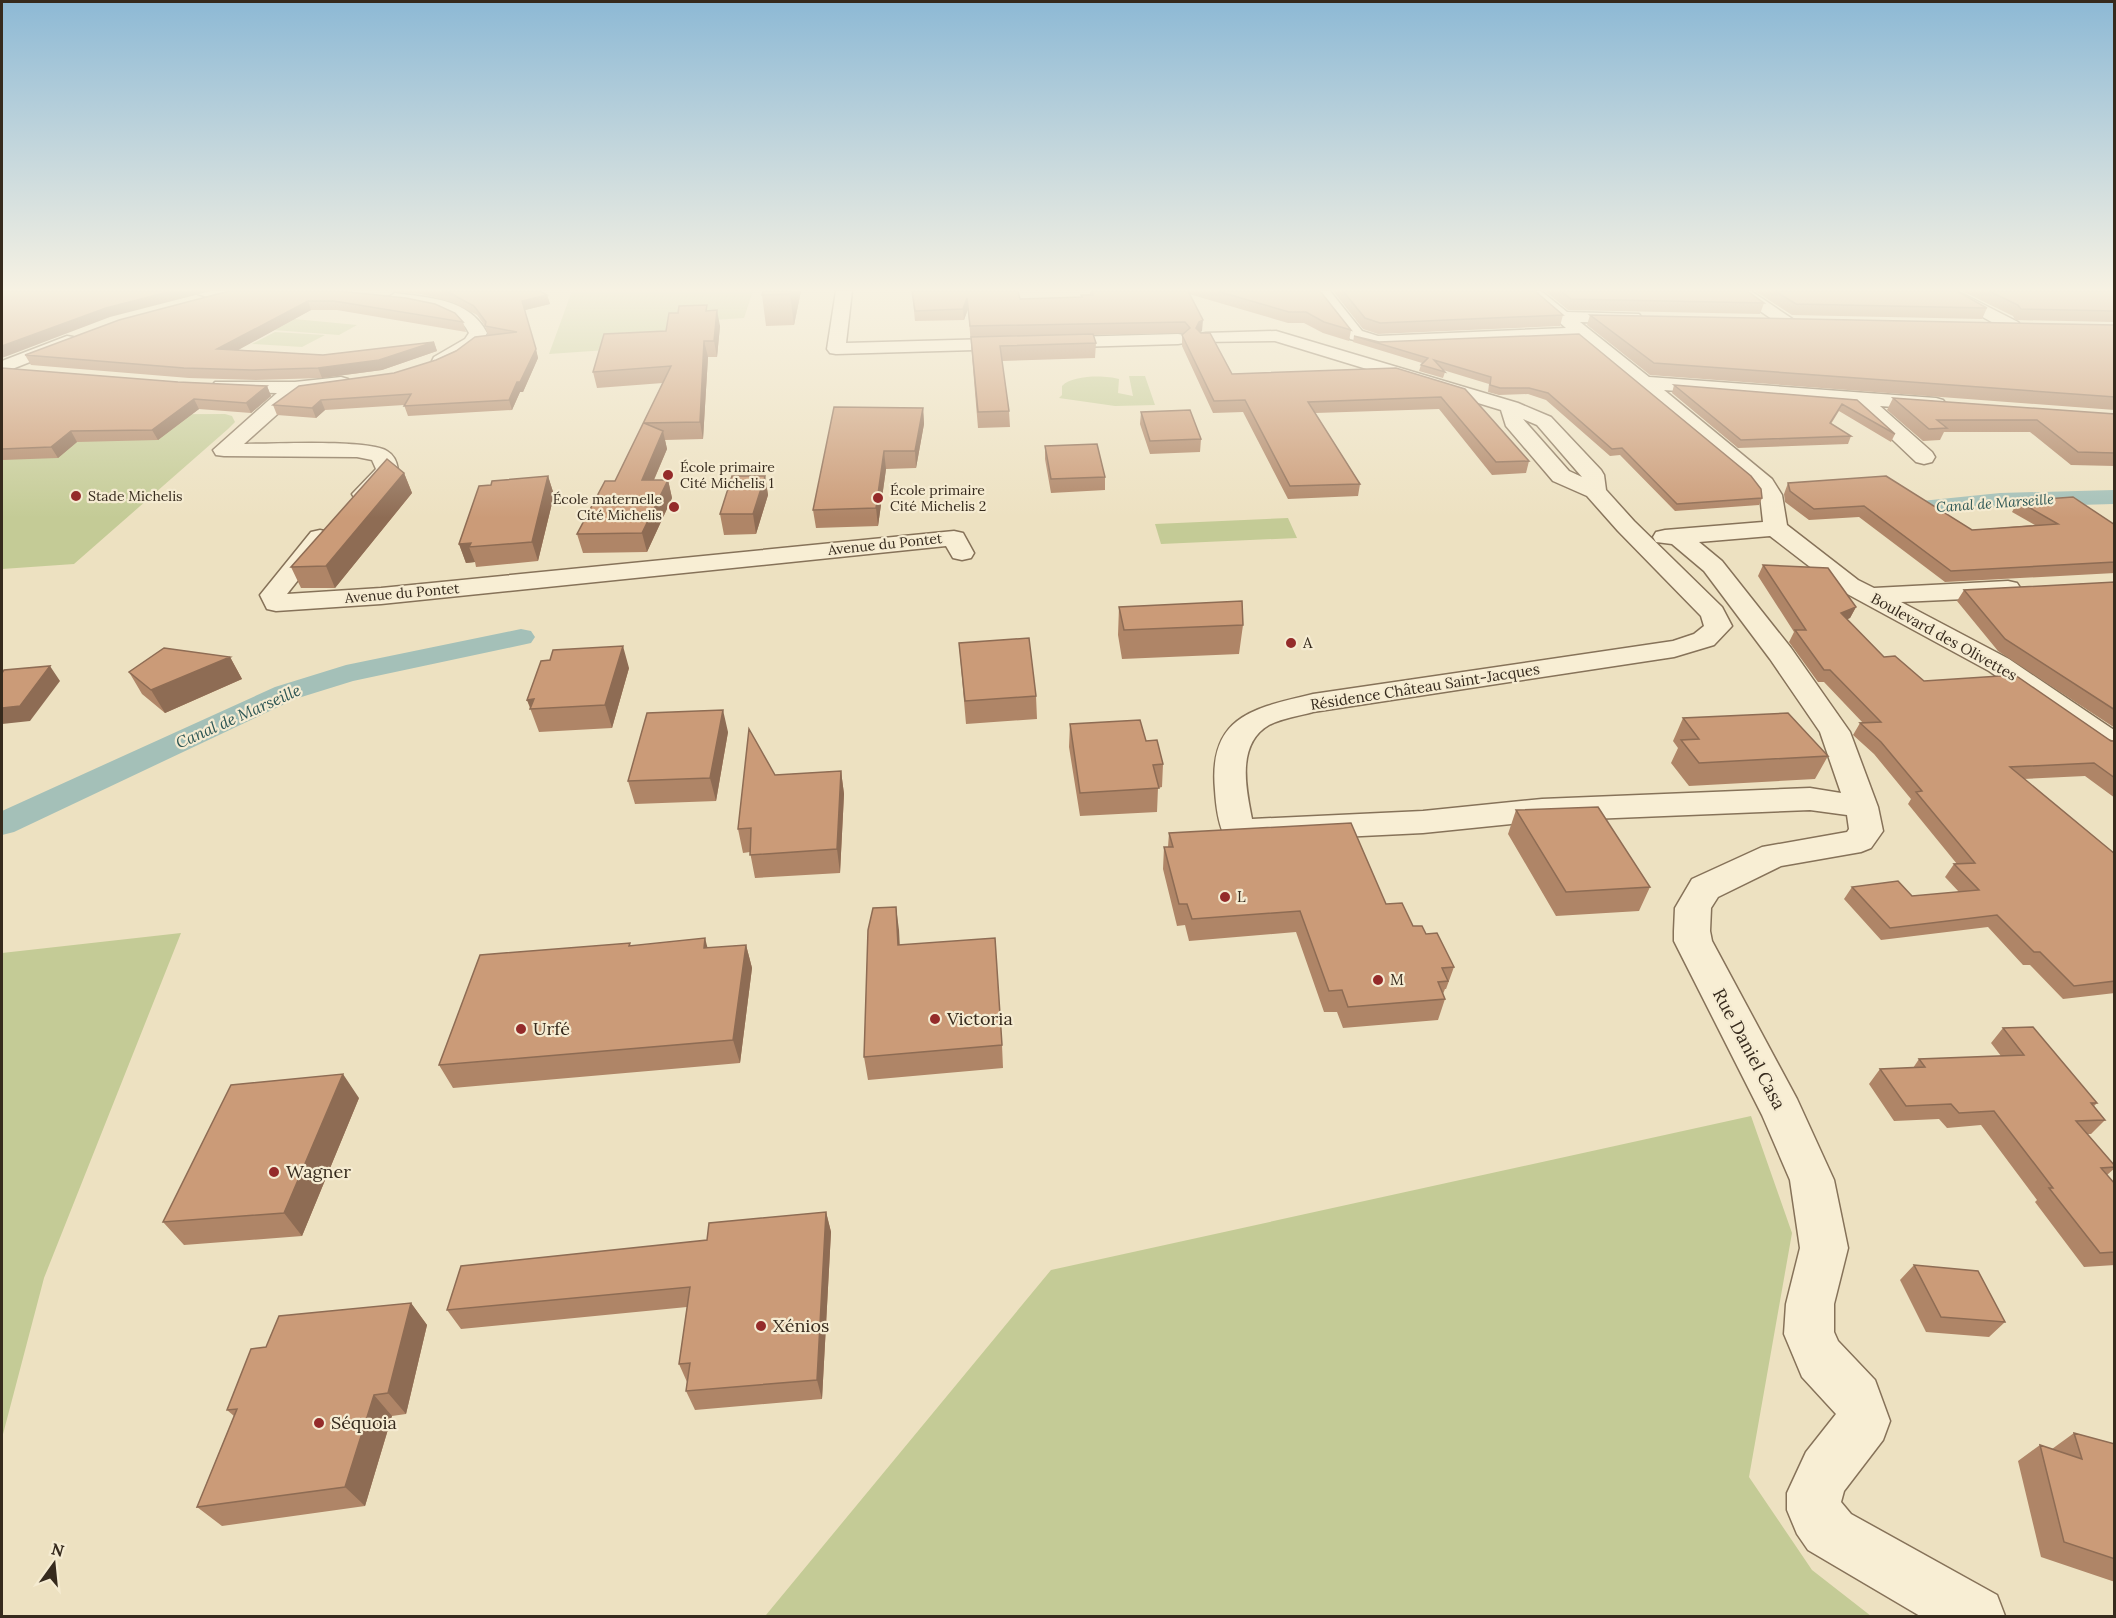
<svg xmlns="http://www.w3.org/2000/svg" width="2116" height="1618" font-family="Lora,serif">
	<rect width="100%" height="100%" fill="#ede1c1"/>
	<path fill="#c4cb96" d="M572,291H753L744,318L682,322L681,328L621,349L549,354Z
		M284,318L357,325L339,335L260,329Z
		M275,332L325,335L302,347L252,344Z
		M1129,376H1145L1155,405L1115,406L1059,398L1062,395V386C1072,375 1105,375 1119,379L1118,393L1133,396Z
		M225,414L232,416L235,422L228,429L74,564L2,569V415Z
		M1288,518L1297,538L1161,544L1155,524Z
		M181,933L44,1278L2,1438V953Z
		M1751,1116L1792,1233L1749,1477L1812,1570L1871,1616H759L766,1615L1051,1270Z"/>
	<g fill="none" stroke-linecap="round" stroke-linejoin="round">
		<path fill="#a4c0b8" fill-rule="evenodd" d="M2114,490V504L2000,507L1892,518L1884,516L1880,511L1884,506L1892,504L2000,493Z
			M521,629L531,631L535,637L531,643L353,681L295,699L14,832L2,835V811L275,687L346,665Z"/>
		<defs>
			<path id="minor" d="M193,291H272C263,301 202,301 193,291Z
				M836,291H852L846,343L1178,334L1184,335L1187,339L1184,343L1178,344L836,354L830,353L827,349Z
				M1313,291H1330L1362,331L1378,336L1566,328L1523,291H1541L1567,312L1639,314L1642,318L1639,322L1633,323L1580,322L1649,377L1936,398L1943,400L1946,404L1943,408L1936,410L1880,406L1932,452L1935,457L1932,462L1924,464L1916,462L1855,404L1664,390L1772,479L1782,495L1787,525L1858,580L1874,588L2008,581L2017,583L2021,589L2017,595L2008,597L1901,602L2009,659L2114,730V753L2103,751L1989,671L1840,590L1770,536L1699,542L1722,561L1791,648L1850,732L1878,807L1883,831L1871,848L1861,852L1781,866L1718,897L1711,908L1710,931L1712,941L1797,1099L1834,1180L1848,1248L1834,1304V1332L1838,1341L1875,1380L1890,1421L1883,1440L1844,1491L1841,1502L1851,1514L1997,1595L2005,1616H1920L1808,1550L1797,1534L1787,1510V1493L1806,1452L1836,1414L1802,1377L1784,1334L1786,1304L1800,1248L1790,1180L1762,1115L1674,941V931L1675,908L1692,879L1762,847L1847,832L1849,829L1847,815L1810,810L1542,821L1423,833L1238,842L1226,839C1218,825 1216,806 1215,790C1208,715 1255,708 1313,694L1673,641L1694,634L1704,626L1701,616L1618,531L1587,496L1553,481L1506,426L1501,410L1275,341L1200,342L1197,338L1200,334L1206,333L1276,331L1518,403L1551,417L1601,470L1604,475L1606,490L1634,521L1722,607L1732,626L1714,645L1674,657L1313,712C1299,716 1283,718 1269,725C1236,744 1246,789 1252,819L1423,811L1542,799L1810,788L1841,793L1820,732L1770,659L1704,571L1672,544L1656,542L1653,537L1656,532L1665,530L1763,522L1760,495L1750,482L1578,338L1378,346L1350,339ZM1523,419L1537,425L1582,477L1569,471Z
				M1731,291H1751L1794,320L1791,324H1779Z
				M1936,291H1957L2018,322L2021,326L2018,330H2006Z
				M395,293C429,298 469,298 487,333C478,348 453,369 434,365L432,361L434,357L465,339L469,333C455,303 416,308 389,302L387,298Z
				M67,336L73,337L76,341L73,345L2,373V361Z
				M341,377L348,379L351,383L348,387L301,393L244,444C271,444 368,439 387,451C394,455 397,462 398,470C388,484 373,503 355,499L352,494L376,469L372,460L357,457L224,456L216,455L213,450L277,393L222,392L215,390L212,386L215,382H295Z
				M320,530L329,532L332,537L287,594L381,588L954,531L963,533L974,553L971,558L962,560L953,558L946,546L381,604L276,611L267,609L260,595L311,532Z"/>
		</defs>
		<use href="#minor" stroke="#867259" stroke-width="3"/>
		<use href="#minor" fill="#f8eed4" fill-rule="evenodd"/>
	</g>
	<path fill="#af8567" d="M339,291L463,322L466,332L337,310H311L237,350L323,355L434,342L437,351L382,370L322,378L256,380L189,378L31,365L25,355Z
		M385,291H540L547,295L550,304L525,310L538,358L523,392H520L512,410L408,416L404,405L325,410L316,418L277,415L273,405L394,373L436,360L488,335L485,326L477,315L452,302L421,294Z
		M801,291L794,325L766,326L762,295Z
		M912,291H1018L1020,299L1081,297V295H1090V291H1320L1351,330L1349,341L1323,333L1304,323H1288L1189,294L1202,331L1200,332L1232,374L1465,389L1529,461L1526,473L1492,475L1439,409L1315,413L1360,484L1358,496L1288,499L1243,412L1213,413L1182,346V335L1184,333L1093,335L1096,343L1095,358L1002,361L1009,411L1010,427L978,428L968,309L964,320L915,321Z
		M1333,291H1535L1563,315L1560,326L1378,334L1363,329Z
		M1545,291H1747L1764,303L1760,314L1568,310Z
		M1755,291H1957L1987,308L1982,319L1792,315Z
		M1962,291H2115V324L2114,322L2015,320L2013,316Z
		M708,311L720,326L717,357H708L703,439L665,440L667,449L654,480H668L672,498L647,552L583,553L577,534L615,481L663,383L597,388L593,372Z
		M1590,315L2115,325V410L1650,375L1587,325Z
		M1579,334L1762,498L1759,505L1675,511L1620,455L1610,456L1546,400L1528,394L1499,395L1488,392L1489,384L1443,370L1445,372L1443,378L1419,371L1421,365L1422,363L1353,342L1354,336L1379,342Z
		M2,368L178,382L267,386L271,396L251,413L199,409L158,440L77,442L58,458L2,460Z
		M1674,385L1857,400L1895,434L1891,442L1839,411L1831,424L1851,436L1848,444L1738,448L1672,393Z
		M1893,398L2115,414V466L2071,465L2030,432H1944L1940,440L1923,441L1887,410Z
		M923,408L924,424L916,468L886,469L878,526L816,528L813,510Z
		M1141,412L1201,439L1200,452L1150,454L1140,424Z
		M1045,446L1105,477V490L1051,493L1045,459Z
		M404,473L412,493L335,588H301L291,567Z
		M548,476L554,495L538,561L476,567L475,562L466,563L459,544Z
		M765,476L768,495L756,534L724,535L720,514Z
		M1788,483L1972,530L2035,525L2012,512L2018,501L2115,525V573L1945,582L1859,517L1809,520L1785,502L1784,494Z
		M1763,565L1856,607L1850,618L1847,619L1884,657L1924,681L2115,741V798L2085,776L2023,779L2115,854V993L2063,999L2030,965H2023L1988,927L1881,940L1844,899L1852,887L1912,896L1959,892L1945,877L1954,864H1957L1908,804L1911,799L1874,754L1853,735L1860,723H1863L1824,682H1818L1789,642L1794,632L1758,576Z
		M2115,582V728L1998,651L1957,601L1964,590Z
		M1119,607L1243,625L1239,654L1122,659L1118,635Z
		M959,643L1036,696L1037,719L966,724Z
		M230,657L242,679L165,713L142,694L129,672Z
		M550,660L629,668L612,728L539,732L527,700Z
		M1683,718L1828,756L1815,779L1689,786L1671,763L1678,748L1673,741Z
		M1070,724L1146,741L1163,764L1162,787L1158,788L1157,812L1080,816L1069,747Z
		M728,732L716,801L635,804L628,781Z
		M841,771L844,794L840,873L755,878L750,852L743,853L738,829L775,775Z
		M1516,810L1650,887L1639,911L1556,916L1508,834Z
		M1169,833L1386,904L1413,926L1426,934L1454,967L1446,989H1445L1443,994L1445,999L1438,1020L1343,1028L1337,1012H1324L1296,932L1189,941L1185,925L1177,926L1163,869L1164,847H1168Z
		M899,930V945L1002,1045L1003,1068L868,1080L864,1057Z
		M746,945L752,968L740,1063L453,1088L439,1065L631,946L708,948Z
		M2003,1028L2097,1103L2094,1106L2105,1120L2091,1134H2087L2115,1166V1168L2107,1175L2115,1184V1265L2084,1267L2035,1202L2037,1200L1981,1125L1947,1128L1939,1119L1894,1121L1869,1084L1880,1069L1913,1068L1919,1059L2001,1056L1991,1043Z
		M359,1098L302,1236L184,1245L163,1222Z
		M826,1212L831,1232L822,1399L695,1410L686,1391L687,1382L679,1364L687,1307L461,1329L447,1310L707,1240Z
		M1914,1265L2005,1322L1989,1337L1926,1332L1900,1280Z
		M411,1303L427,1325L406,1414L392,1416L365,1506L222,1526L197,1507L234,1416L227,1410L266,1347Z
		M2074,1433L2115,1444V1582L2041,1557L2018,1461L2040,1445L2052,1449Z"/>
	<path fill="#8e6c54" d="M172,291H211L110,317L2,358V346L106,308Z
		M791,291H801L794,325L790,294Z
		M547,295L550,304L525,310L522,301Z
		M967,298L968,309L964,320L963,309Z
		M308,301L311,310L222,359L217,349Z
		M717,310L720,326L717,357L714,341Z
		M1203,320L1202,331L1198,333L1196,328L1199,322Z
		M704,341L708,357L703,439L700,422Z
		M434,342L437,351L382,370L322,378L318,368Z
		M536,349L538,358L523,392H520L512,410L509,400L517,382Z
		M267,386L271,396L251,413L246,403Z
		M194,399L199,409L158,440L152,430Z
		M321,400L325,410L316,418L312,408Z
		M923,408L924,424L916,468L915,451Z
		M71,431L77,442L58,458L51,447Z
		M663,431L667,449L646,498L642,480Z
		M884,451L886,469L878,526L876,508Z
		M404,473L412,493L335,588L326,566Z
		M548,476L554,495L538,561L532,542Z
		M765,476L768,495L756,534L753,514Z
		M668,480L672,498L647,552L642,533Z
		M471,543L469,547L475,562L466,563L459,544Z
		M1856,607L1850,618L1835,625L1841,613Z
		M623,646L629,668L612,728L605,705Z
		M230,657L242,679L165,713L151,690Z
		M50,666L60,681L30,721L2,724V708Z
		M534,699L531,709L527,700Z
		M723,710L728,732L716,801L710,778Z
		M841,771L844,794L840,873L837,849Z
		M896,907L899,930L901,968L898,945Z
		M705,938L711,961L704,948Z
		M746,945L752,968L740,1063L733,1040Z
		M343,1074L359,1098L302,1236L284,1213Z
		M826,1212L831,1232L822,1399L817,1380Z
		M411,1303L427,1325L406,1414L388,1393Z
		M374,1395L392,1416L365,1506L345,1487Z"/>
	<path fill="#cb9b78" stroke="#8e6c54" stroke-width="1.5" d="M2,291H172L106,308L2,346Z
		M229,291H339L406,298L435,304L455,313L463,322L334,301H308L217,349L323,355L434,342L379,360L318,368L252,370L184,368L25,355L119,320Z
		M442,291H540L547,295L522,301L536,349L520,382H517L509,400L404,406L411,394L321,400L312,408L273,405L299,386L394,373L436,360L456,351L475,337L517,332L485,326L486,322L474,306L450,293Z
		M763,291H791L790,294L762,295Z
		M912,291H1018L1020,299L1082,297L1081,295H1093L1092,291H1188L1203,320L1199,322L1196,328L1201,333H1210L1232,374L1396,368L1465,389L1529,461L1496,462L1441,397L1308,402L1360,484L1290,486L1245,400L1214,401L1182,335L1190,328L1185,322L970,326L967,298L963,309L915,311Z
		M1217,291H1320L1351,330L1324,322L1306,312H1289Z
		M1343,291H1535L1563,315L1380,323L1365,318Z
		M1561,291H1747L1764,303L1571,299Z
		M1775,291H1957L1987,308L1796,304Z
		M1989,291H2115V311L2021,309L2018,305Z
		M707,305L706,311L717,310L714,341H704L700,422L644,423L663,431L642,480H668L642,533L577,534L605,481H615L671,366L593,372L604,334L666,331L669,313H678L679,306Z
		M1590,315L2115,325V397L1654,363Z
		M1093,334L1096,343L1000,346L1009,411L978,412L971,337Z
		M1579,334L1751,476L1761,489L1762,498L1677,504L1622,448L1612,449L1548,393L1529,388H1500L1490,385L1491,377L1434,360L1445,372L1421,365L1428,358L1354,336L1379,342Z
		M2,368L178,382L267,386L246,403L194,399L152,430L71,431L51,447L2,449Z
		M1674,385L1857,400L1895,434L1842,404L1830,423L1851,436L1741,440Z
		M1893,398L2115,414V453L2078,452L2037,420H1937L1947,428L1929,429Z
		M834,407L923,408L915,451H884L876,508L813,510Z
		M1190,410L1201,439L1150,441L1141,412Z
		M1097,444L1105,477L1051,479L1045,446Z
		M387,459L404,473L326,566L291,567Z
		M548,476L532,542L469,547L471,543L459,544L479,486L491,485L492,481Z
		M732,476H765L753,514H720Z
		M1886,476L1972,530L2058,524L2018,501L2073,497L2115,525V562L1951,571L1864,506L1814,509L1790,491L1788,483Z
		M1763,565L1828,568L1856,607L1841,613L1884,657L1895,656L1924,681L2015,675L2111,741H2115V778L2094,763L2010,767L2115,854V981L2074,986L2040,952H2034L1997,915L1890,928L1852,887L1898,881L1912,896L1979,890L1954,864L1975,863L1916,792L1922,791L1881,742L1860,723L1881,722L1830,670H1824L1795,630H1806Z
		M2115,582V710L2005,639L1964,590Z
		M1242,601L1243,625L1124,630L1119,607Z
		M1029,638L1036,696L965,701L959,643Z
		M623,646L605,705L530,709L534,699L527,700L541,661L550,660L553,650Z
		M164,648L230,657L151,690L129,672Z
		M50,666L20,706L2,708V673L4,670Z
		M723,710L710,778L628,781L647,713Z
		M1788,713L1828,756L1699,763L1681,740L1699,739L1683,718Z
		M1140,720L1146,741L1157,740L1163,764L1153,765L1159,788L1080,793L1070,724Z
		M749,729L775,775L841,771L837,849L750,855L751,828L738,829Z
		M1598,807L1650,887L1566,892L1516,810Z
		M1351,823L1386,904L1402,903L1413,926H1422L1426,934L1437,933L1454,967L1442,968L1448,981L1438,982L1445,999L1348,1007L1342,990L1329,991L1300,911L1192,919L1187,904H1179L1164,847H1173L1169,833Z
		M896,907L898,945L995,938L1002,1045L864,1057L868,930L873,908Z
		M705,938L704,948L746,945L733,1040L439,1065L480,955L630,943L629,946Z
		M2033,1027L2097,1103H2091L2105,1120L2076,1121L2115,1166V1167L2101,1168L2115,1184V1252L2100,1253L2049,1188H2053L1994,1111L1959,1113L1951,1104L1906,1106L1880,1069L1925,1067L1919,1059L2024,1055L2003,1028Z
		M343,1074L284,1213L163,1222L231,1085Z
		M826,1212L817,1380L686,1391L690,1363L679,1364L690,1287L447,1310L461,1266L707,1240L709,1223Z
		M1914,1265L1978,1271L2005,1322L1941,1317Z
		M411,1303L388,1393L374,1395L345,1487L197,1507L237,1409L227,1410L251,1349L266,1347L279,1316Z
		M2074,1433L2115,1444V1559L2064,1542L2040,1445L2082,1459Z"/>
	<linearGradient id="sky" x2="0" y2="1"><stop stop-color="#8db9d5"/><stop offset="0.56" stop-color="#f7f2e3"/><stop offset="1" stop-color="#f7f2e3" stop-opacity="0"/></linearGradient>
	<rect width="2116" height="518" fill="url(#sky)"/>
	<g fill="#942b2a" stroke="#f5ebd1" stroke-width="2">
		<circle cx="668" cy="475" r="6"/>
		<circle cx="76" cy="496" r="6"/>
		<circle cx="878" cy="498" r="6"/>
		<circle cx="674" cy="507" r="6"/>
		<circle cx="1291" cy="643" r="6"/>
		<circle cx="1225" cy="897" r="6"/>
		<circle cx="1378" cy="980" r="6"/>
		<circle cx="935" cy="1019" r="6"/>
		<circle cx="521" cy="1029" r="6"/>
		<circle cx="274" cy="1172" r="6"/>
		<circle cx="761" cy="1326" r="6"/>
		<circle cx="319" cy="1423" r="6"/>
	</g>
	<g text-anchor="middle" stroke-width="4.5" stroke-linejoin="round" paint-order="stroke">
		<g font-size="14" fill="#362a1d" stroke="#f5ebd1" text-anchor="start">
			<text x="680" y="472">École primaire<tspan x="680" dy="16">Cité Michelis 1</tspan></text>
			<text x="890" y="495">École primaire<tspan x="890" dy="16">Cité Michelis 2</tspan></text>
			<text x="88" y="501">Stade Michelis</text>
			<text x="662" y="504" text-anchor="end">École maternelle<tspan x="662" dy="16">Cité Michelis</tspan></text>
		</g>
		<g font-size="14" font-style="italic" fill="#2d5654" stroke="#f5ebd1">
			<text transform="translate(1995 503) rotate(-4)" y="5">Canal de Marseille</text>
		</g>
		<g font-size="14" fill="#362a1d" stroke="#f5ebd1">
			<text transform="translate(885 544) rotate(-6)" y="5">Avenue du Pontet</text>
			<text transform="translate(402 593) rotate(-5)" y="5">Avenue du Pontet</text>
		</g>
		<g font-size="15" fill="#362a1d" stroke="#f5ebd1">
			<text transform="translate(1944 637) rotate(29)" y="5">Boulevard des Olivettes</text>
			<text transform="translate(1425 687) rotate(-9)" y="5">Résidence Château Saint-Jacques</text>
		</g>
		<g font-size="15" fill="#362a1d" stroke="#f5ebd1" text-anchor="start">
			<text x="1303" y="648">A</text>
			<text x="1237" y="902">L</text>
			<text x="1390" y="985">M</text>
		</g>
		<g font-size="16" font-style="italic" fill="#2d5654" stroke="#f5ebd1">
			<text transform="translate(238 716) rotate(-24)" y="6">Canal de Marseille</text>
		</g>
		<g font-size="18" fill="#362a1d" stroke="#f5ebd1" text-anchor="start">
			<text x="947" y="1025">Victoria</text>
			<text x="533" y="1035">Urfé</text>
			<text x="286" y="1178">Wagner</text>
			<text x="773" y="1332">Xénios</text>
			<text x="331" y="1429">Séquoia</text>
		</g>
		<g font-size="18" fill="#362a1d" stroke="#f5ebd1">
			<text transform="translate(1749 1049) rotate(62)" y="6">Rue Daniel Casa</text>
		</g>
	</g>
	<rect width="2116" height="1618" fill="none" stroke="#362a1d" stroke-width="6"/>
	<g transform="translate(54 1564) rotate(15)" stroke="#f5ebd1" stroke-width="4.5" paint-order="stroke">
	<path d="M0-4.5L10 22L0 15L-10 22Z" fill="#362a1d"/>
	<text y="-9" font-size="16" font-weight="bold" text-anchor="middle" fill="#362a1d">N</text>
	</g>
</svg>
